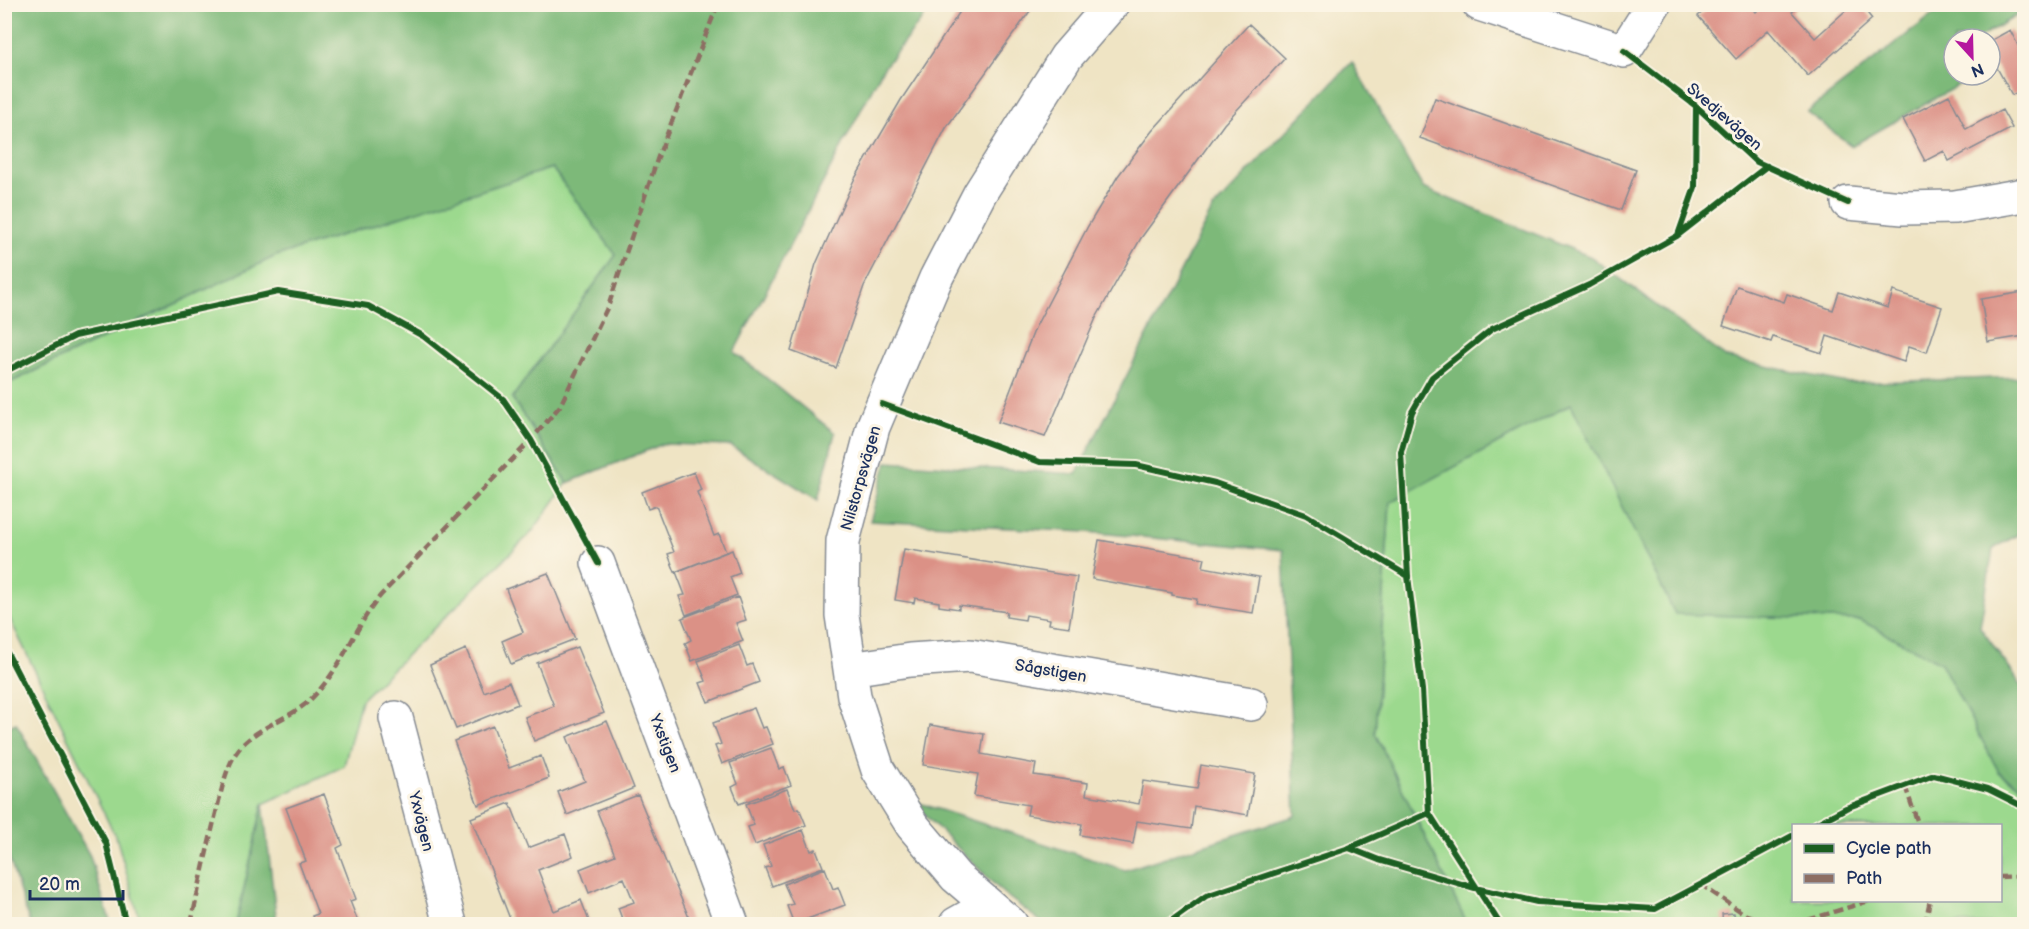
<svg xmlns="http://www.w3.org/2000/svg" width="2029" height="929" font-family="'Balsamiq Sans',sans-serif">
	<rect width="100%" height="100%" fill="#fcf5e5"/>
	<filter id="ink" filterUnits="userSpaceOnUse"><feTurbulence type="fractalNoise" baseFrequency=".0167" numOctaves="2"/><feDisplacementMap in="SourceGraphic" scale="12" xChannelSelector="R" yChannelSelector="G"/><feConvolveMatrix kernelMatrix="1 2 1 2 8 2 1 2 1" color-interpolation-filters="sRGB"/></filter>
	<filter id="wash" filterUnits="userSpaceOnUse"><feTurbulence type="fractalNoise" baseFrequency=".008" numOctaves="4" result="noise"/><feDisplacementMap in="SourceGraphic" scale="24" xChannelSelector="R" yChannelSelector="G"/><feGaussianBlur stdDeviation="1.35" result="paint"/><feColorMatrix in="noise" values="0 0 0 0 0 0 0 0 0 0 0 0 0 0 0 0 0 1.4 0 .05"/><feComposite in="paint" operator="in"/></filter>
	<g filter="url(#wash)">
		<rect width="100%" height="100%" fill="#efe4c4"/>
		<path fill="#9cd98e" stroke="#5c8476" stroke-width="1.5" fill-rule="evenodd" d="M552,168L616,255L512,398L567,483L532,532L361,700L344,766L263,804L236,924H141L117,840L5,609V385L276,256Z
			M1571,404L1675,613L1860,620L1941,663L1999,772L2024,788V924H1467L1375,733L1390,501ZM1794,826H2000V900H1794Z"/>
		<path fill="#7db979" stroke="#4c746c" stroke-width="1.5" d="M5,4L933,5L882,70L734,352L835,433L818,500L731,446L663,444L567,483L512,398L616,255L552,168L276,256L5,385Z
			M1945,5H2024V11L1978,39H1954V53L1950,56L1954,65V75H1958L1962,83L1852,146L1807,112Z
			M1352,62L1423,188L1591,257L1727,358L1847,383L2024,377V531L1993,549L1980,627L2024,689V788L1999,772L1941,663L1860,620L1675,614L1571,404L1390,502L1375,733L1467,924H1044L1003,893L910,800L1125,870L1295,816L1283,550L1087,532L870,521L887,462L1076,474L1212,210Z
			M16,723L90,856L111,924H30L5,845V728Z
			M263,804L277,924H236Z"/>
		<g id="blocks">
			<path fill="#db9186" d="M965,4H1035L946,128L864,286L836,368L791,351L816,264L854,180L901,100Z
				M1765,4H1801L1792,12L1815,38L1853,4H1860L1872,19L1808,76L1768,30L1736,59L1698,16L1711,5H1750L1756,12Z
				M1249,24L1285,58L1224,124L1141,238L1096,318L1045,437L998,422L1035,328L1088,226L1118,176L1152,131Z
				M2010,30L2024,57V89L2012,95L1990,55V41Z
				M1949,95L1966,129L2002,110L2012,128L1949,161L1944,151L1925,161L1903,119Z
				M1435,98L1636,170L1621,210L1420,138Z
				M1737,286L1784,302L1787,294L1833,310L1839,292L1888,308L1893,291L1942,307L1927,352L1909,346L1904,362L1827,336L1822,353L1773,337L1771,342L1723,326Z
				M2024,292V336L1988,342L1981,299Z
				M694,472L701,490L697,492L714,536L719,534L726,552L675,572L668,554L674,552L656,506L648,509L642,492Z
				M1099,540L1205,558L1203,567L1259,577L1253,613L1196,604L1197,599L1172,595V593L1092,579Z
				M904,549L1077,577L1069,627L1049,624L1050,619L1026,615L1025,620L1006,617L1007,612L959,605V609L939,606V602L915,598L914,603L895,600Z
				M732,550L740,573L730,577L737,595L686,615L679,596L685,595L676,572Z
				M548,573L575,639L511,664L502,641L523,632L506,589Z
				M738,597L746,620L736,623L743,641L692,661L685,643L691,640L682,618Z
				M739,645L747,666L752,664L759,682L708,702L700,683L706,681L698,661Z
				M577,647L604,713L534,741L525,717L554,706L537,663Z
				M466,649L484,692L509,682L518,704L456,729L430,665Z
				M754,708L762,728L766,727L773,744L722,764L715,746L721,744L713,723Z
				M607,721L634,788L567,815L558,792L585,781L567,737Z
				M930,725L984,734L981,754L1036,764L1034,775L1088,783L1086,795L1139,804L1143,781L1197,789L1201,765L1255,774L1248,815L1194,806L1191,829L1137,821L1133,844L1080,835L1082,824L1027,815L1029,805L974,796L978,774L923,765Z
				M493,726L509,768L541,756L549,778L478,805L454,741Z
				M771,748L779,769L784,767L791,785L739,804L732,787L738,784L730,763Z
				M787,789L795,809L799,808L806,825L755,845L748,827L754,825L746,804Z
				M324,794L343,845L337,848L356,899L350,901L359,924H315L312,916L318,914L299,863L306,861L286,808Z
				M638,795L690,920L679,924H624L618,908L634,902L624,878L589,893L580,869L615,855L597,811Z
				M510,803L528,848L565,834L573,856L538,870L554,911L581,900L589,921L579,924H512L471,818Z
				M803,830L811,851L816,849L823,867L772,886L765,868L771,866L763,845Z
				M825,868L833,889L838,887L845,905L794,924L787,906L793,904L784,884Z
				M1734,913L1735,924H1723L1722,914Z"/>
		</g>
	</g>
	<g filter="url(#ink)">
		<use href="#blocks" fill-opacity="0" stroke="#858a91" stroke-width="1.5"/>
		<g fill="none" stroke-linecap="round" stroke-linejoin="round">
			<defs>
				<path id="minor" d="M1479,4L1624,51L1654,4
					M1848,203L1903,208L1955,207L2024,195
					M598,563L732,924
					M850,669L910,660L970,656L1251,704
					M396,718L450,924
					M956,924L988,906
					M1011,924L956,877L912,825L878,770L854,696L842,615L843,541L873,427L936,278L980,193L1066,57L1112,4"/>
			</defs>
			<use href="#minor" stroke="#858a91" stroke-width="36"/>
			<use href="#minor" stroke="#fff" stroke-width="33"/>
			<path stroke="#8d6e63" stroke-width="4.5" stroke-dasharray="9 4.5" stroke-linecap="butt" d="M1905,786L1919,826
				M2000,877L2024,876
				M1700,884L1746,915L1775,924
				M191,924C199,887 207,850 216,813C221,793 225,770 236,753C253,727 289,720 310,700C343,668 353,629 381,595L531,440L560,406L609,304L658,157L718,4
				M1795,924L1872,900
				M1925,924L1930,900"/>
			<defs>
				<path id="cycleway" d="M1624,51L1696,106L1755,161L1848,203
					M1678,235L1695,187L1696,106
					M4,372L75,336L278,292L368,306L423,336L503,399L531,440L598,563
					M882,404L1040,462L1136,465L1215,483L1306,515L1408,576
					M4,647L106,843L126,924
					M1812,826L1846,808L1934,775L1988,789L2024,807
					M1349,848L1429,813
					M1167,924L1206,896L1349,848L1379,860L1475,888L1537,902L1655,909L1794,835
					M1500,924L1429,813L1422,690L1408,576L1401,452L1412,412L1432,377L1492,329L1589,285L1677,236L1767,166"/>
			</defs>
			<use href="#cycleway" stroke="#fcf5e5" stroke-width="10"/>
			<use href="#cycleway" stroke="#1b5e20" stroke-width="6"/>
		</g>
	</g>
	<g text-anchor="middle" stroke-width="6" stroke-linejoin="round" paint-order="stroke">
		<g font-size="16" fill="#1b2f5e" stroke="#fcf5e5">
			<text transform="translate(1725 116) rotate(41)" y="6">Svedjevägen</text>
			<text transform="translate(860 478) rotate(-74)" y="6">Nilstorpsvägen</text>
			<text transform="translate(1051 670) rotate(10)" y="6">Sågstigen</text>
			<text transform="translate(666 743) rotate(69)" y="6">Yxstigen</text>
			<text transform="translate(422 821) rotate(76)" y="6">Yxvägen</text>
		</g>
	</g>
	<rect width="2029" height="929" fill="none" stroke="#fcf5e5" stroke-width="24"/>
	<rect x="1792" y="824" width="210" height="78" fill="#fcf5e5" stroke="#a2a6af" stroke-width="1.5"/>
	<rect x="1804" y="844" width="30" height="9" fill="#1b5e20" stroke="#a2a6af" stroke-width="1.5"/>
	<text x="1846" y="854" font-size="18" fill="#1b2f5e">Cycle path</text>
	<rect x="1804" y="874" width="30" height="9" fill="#8d6e63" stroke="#a2a6af" stroke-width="1.5"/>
	<text x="1846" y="884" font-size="18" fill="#1b2f5e">Path</text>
	<g transform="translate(1972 57) rotate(158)"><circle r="28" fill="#fcf5e5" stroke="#a2a6af" stroke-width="1.5"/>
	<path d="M0-4.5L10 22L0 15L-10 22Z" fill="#b5179e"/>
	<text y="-9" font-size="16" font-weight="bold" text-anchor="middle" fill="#1b2f5e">N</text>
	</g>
	<path d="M30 890v9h93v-9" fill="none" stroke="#1b2f5e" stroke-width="3"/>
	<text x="39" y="890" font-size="18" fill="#1b2f5e" stroke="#fcf5e5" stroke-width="4.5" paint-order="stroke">20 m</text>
</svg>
